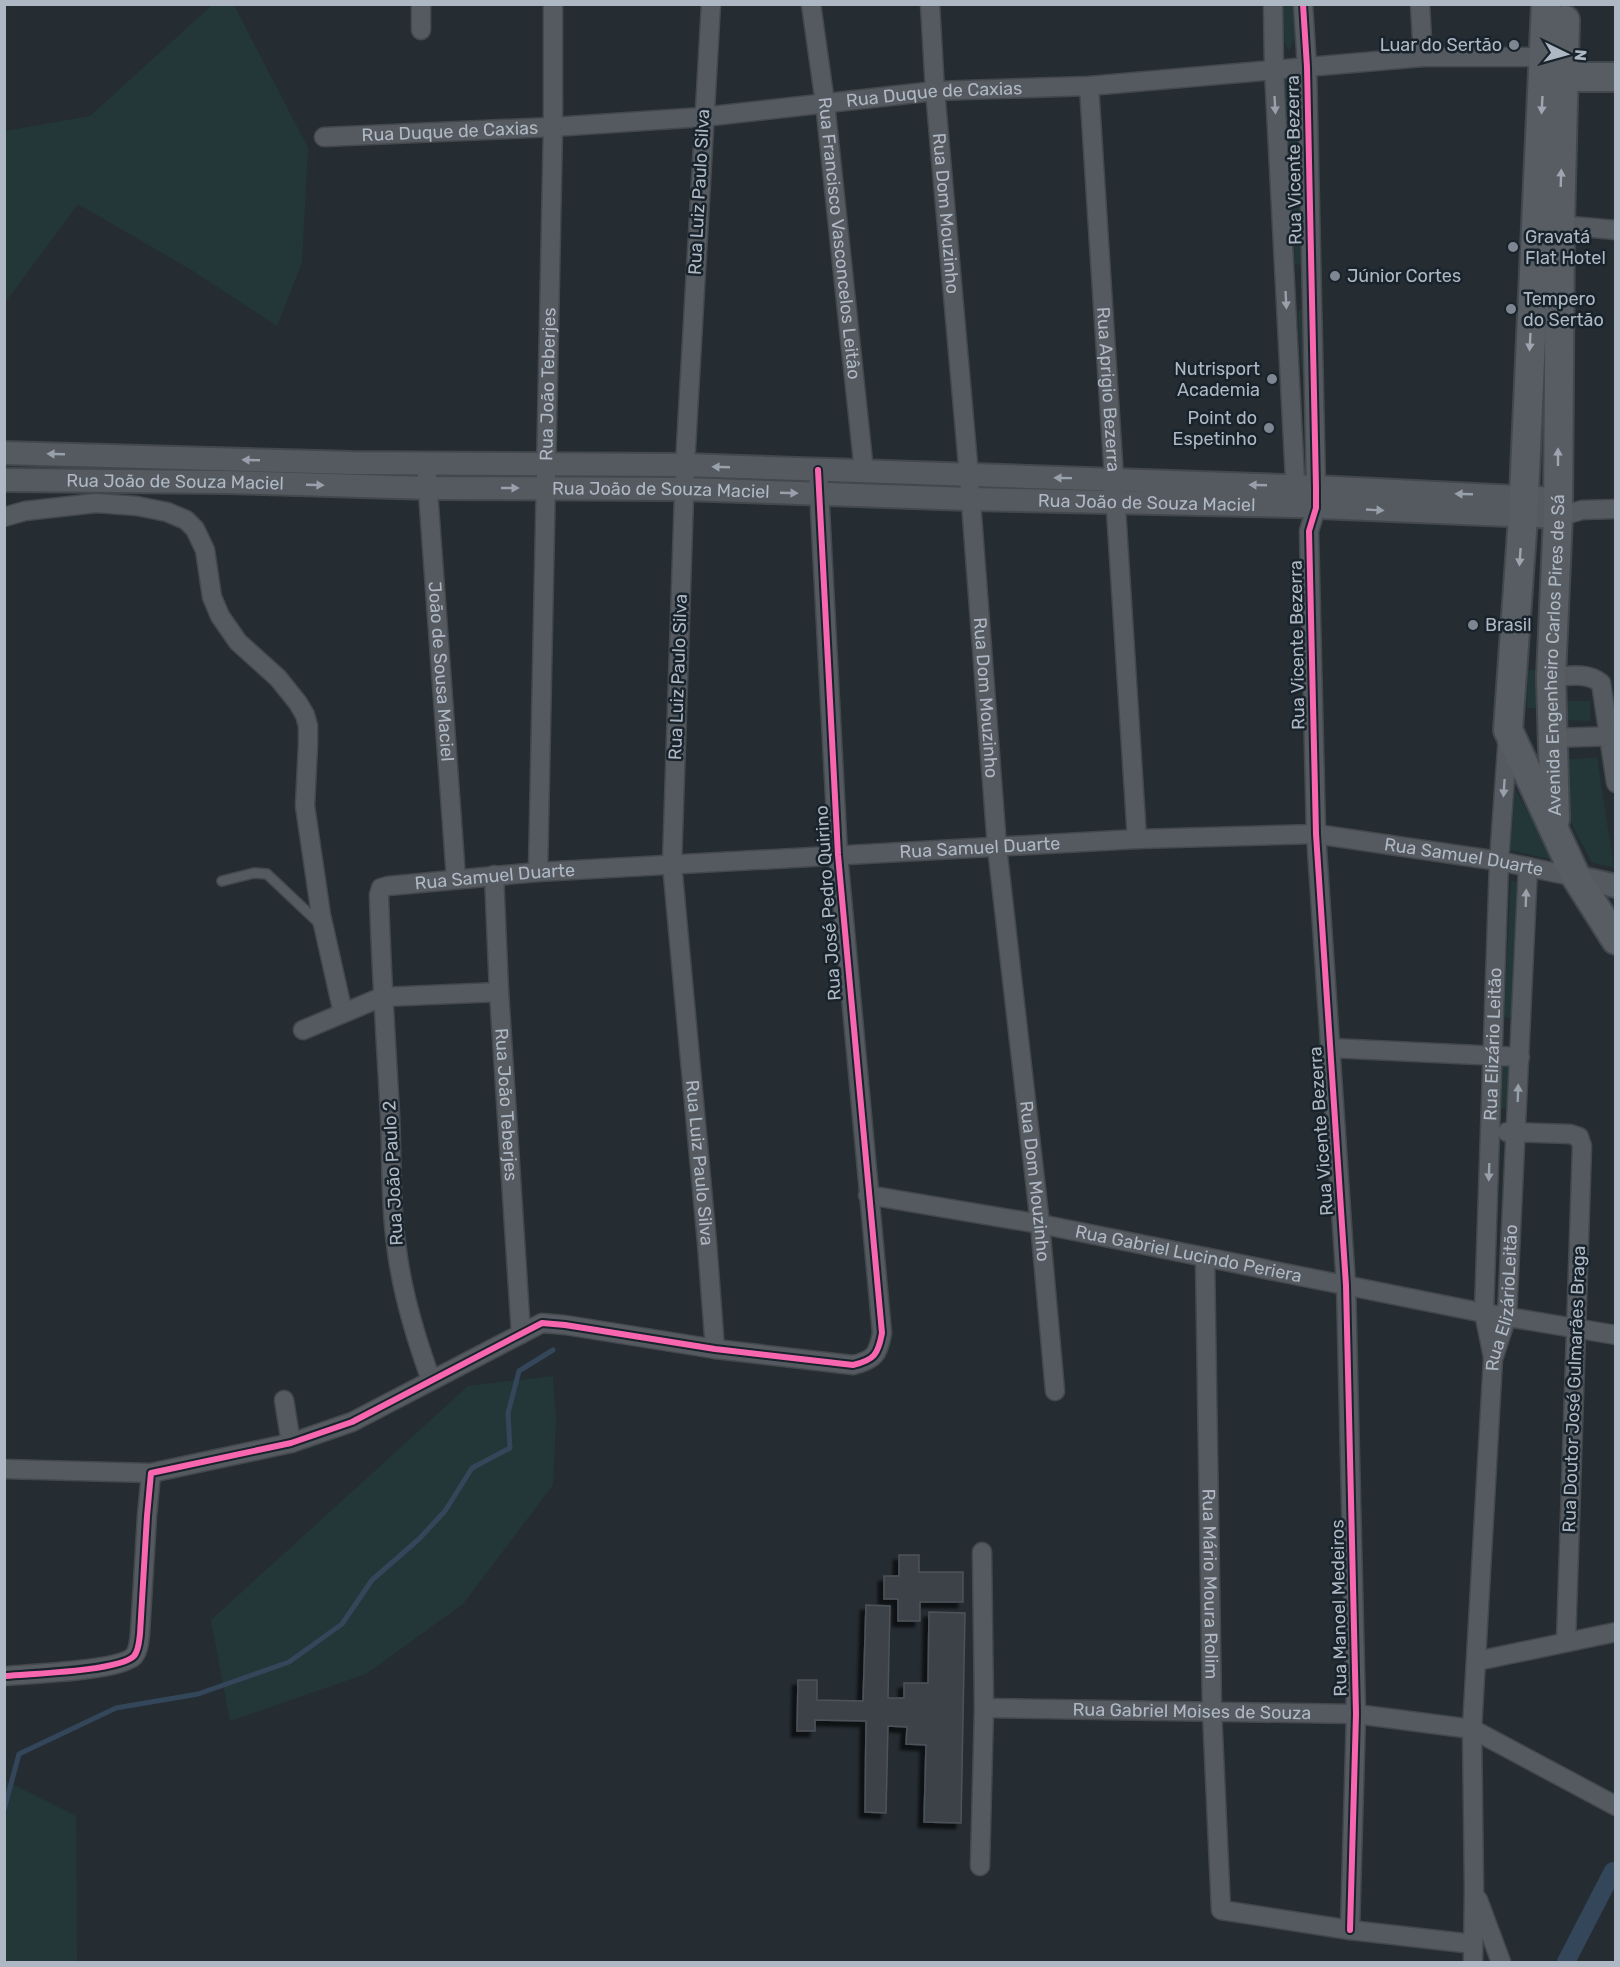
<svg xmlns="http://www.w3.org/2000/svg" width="1620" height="1967" font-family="Rubik,sans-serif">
	<defs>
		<filter id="shadow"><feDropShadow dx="-5.5" dy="5.5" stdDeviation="1.5" flood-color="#0009"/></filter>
	</defs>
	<rect width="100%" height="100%" fill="#252c32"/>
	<path fill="#233738" d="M212,5H234L308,148L302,262L277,326L193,271L78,204L5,303V131L90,116Z
		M1282,5H1292L1295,8L1296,35L1289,51L1281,35Z
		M1285,77H1294L1298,147L1295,149L1288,148Z
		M1294,181L1301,182L1305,263L1301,265L1295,264L1291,183Z
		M1304,308L1310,374H1304L1302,372L1298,312L1301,309Z
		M1528,670H1539L1537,708H1527Z
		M1566,701H1590V721L1566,720Z
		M1597,757L1614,867L1592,863L1562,805L1564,760Z
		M1515,789L1540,833L1561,862L1510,850Z
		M1511,881L1518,882L1511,1018L1504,1017Z
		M1503,1060H1511L1509,1108H1501Z
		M1504,1139L1510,1141L1505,1294H1498Z
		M553,1376L556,1421L553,1485L463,1604L366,1674L230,1721L211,1620L468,1386Z
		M4,1780L76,1816L77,1962H5Z"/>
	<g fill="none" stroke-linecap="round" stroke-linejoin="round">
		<path stroke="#33465a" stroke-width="5" d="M4,1810L19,1754L116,1708L198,1694L289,1662L342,1624L372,1580L419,1539L445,1511L472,1468L510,1448L508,1413L519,1371L553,1350"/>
		<path stroke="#33465a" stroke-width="18" d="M1566,1962L1613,1871"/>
	</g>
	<path fill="#3d4348" stroke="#4d535a" stroke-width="1.5" filter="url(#shadow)" d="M899,1555H919V1572H963V1602H920V1621H898V1599H884V1576H899Z
		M866,1605L890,1606L888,1698H904V1683H928L929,1612L965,1613L961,1823L924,1822L926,1745L906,1744L907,1727L888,1726L886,1813L865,1812L866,1721L815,1720V1731H797L798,1680H817V1700L863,1701Z"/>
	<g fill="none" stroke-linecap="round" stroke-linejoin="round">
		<defs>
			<path id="service" d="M222,881L254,873L267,874L321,925"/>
			<g id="minor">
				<path id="s1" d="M711,4L685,465L672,864L707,1243L715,1349"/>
				<path id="s2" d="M811,4L825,103L864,471"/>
				<path id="s3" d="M930,4L935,91L969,476L997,847L1040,1224L1055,1391"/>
				<path d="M1273,4L1274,70L1296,499"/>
				<path d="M1303,4L1307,67L1316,487V508L1309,531L1316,834L1346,1285L1356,1714L1350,1930"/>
				<path d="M1420,4L1423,57"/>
				<path d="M421,30V4"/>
				<path id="s4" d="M1089,86L1137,839"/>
				<path id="s5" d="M324,137L553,127L703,117L935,91L1089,86L1423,57H1544"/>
				<path d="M1560,225L1616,230"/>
				<path id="s6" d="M426,464L456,878"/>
				<path d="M4,517L25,511L96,503L137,506L167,512L186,520L195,529L205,550L212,597L220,616L238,642L278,678L298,703L305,715L308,726V744L305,806L321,915L343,1013"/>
				<path d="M1558,517L1582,510L1616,509"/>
				<path d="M1551,677C1569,676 1587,672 1601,683L1616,783"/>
				<path d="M1552,738L1616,736"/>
				<path id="s7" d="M538,872L553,127V4"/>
				<path id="s8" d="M494,875L499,992L521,1334"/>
				<path d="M303,1030L382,997L499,992"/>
				<path d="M1331,1048L1520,1057"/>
				<path d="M1507,1132L1570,1134L1579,1137L1582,1146L1566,1642"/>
				<path id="s9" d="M868,1195L1040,1224L1484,1313L1616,1335"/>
				<path id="s10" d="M1205,1257L1212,1711L1221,1910L1350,1930L1473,1944"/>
				<path id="s11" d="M1493,1357L1484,1313L1499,861L1508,735"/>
				<path id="s12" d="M431,1380C415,1336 401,1289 396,1243C390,1200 392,1157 390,1115C386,1041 381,968 379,895L381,888L388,886L538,872L1137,839L1316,834L1499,861L1576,877"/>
				<path d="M284,1400L291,1443"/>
				<path d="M4,1469L151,1473"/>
				<path d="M1477,1661L1616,1632"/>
				<path d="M4,1676C28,1674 120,1671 134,1656C139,1650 139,1641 140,1634L147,1516L151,1473L291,1443L352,1422L542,1323L565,1325L715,1349L853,1365C874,1360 878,1355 882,1333L838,855L818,470"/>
				<path id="s13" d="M984,1708L1356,1714L1472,1729L1616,1806"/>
				<path d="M980,1866L984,1708L982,1552"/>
				<path d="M1478,1900L1501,1962"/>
				<path id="s14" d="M1473,1962L1474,1889L1472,1729L1493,1359L1507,1316L1528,867"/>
			</g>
			<g id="tertiary">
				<path d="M4,453L352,463L685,465L1316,487L1558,499"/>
				<path id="s15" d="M4,480L227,482L428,488L684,489L970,499L1296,506L1558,517"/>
				<path d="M1576,877L1616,886"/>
			</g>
			<g id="primary">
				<path d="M1546,4L1523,517L1508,730L1576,877L1616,940"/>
				<path d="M1564,77H1616"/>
				<path id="s16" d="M1555,819L1551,677L1558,517L1560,225L1565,20"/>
			</g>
		</defs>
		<use href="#service" stroke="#42484c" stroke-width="12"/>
		<use href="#minor" stroke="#42484c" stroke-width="21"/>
		<use href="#tertiary" stroke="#42484c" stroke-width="26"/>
		<use href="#primary" stroke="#42484f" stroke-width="32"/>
		<use href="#service" stroke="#555a60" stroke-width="9"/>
		<use href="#minor" stroke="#555a60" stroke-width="18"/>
		<use href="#tertiary" stroke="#555a60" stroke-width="22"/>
		<use href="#primary" stroke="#575d62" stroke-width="28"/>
		<defs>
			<path id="cycleway" d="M1303,4L1307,67L1316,487V508L1309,531L1316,834L1346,1285L1356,1714L1350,1930
				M4,1676C28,1674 120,1671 134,1656C139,1650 139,1641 140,1634L147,1516L151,1473L291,1443L352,1422L542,1323L565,1325L715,1349L853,1365C874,1360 878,1355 882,1333L838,855L818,470"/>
		</defs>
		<use href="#cycleway" stroke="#19232c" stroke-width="10"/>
		<use href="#cycleway" stroke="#f766af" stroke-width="6"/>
	</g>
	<defs><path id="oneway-solid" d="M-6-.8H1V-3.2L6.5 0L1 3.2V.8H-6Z" transform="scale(1.5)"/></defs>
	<g fill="#98a0ab">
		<use href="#oneway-solid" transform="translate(1275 105) rotate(87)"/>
		<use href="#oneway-solid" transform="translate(1286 300) rotate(87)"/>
		<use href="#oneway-solid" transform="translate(56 454) rotate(-178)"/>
		<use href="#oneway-solid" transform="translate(251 460) rotate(-178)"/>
		<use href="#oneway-solid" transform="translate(721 467) rotate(-178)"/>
		<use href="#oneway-solid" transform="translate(1063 478) rotate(-179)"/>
		<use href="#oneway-solid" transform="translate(315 485) rotate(2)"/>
		<use href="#oneway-solid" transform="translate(1258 485) rotate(-178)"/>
		<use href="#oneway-solid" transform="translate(510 488)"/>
		<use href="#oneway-solid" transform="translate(789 493) rotate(2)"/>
		<use href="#oneway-solid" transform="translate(1464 494) rotate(-178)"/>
		<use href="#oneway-solid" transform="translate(1375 510) rotate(3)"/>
		<use href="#oneway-solid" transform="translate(1504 788) rotate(94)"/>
		<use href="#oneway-solid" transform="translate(1526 898) rotate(-88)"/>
		<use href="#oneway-solid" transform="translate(1518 1093) rotate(-88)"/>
		<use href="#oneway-solid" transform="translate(1489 1172) rotate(92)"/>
	</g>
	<g fill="#9da6b0">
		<use href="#oneway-solid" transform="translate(1542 105) rotate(93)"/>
		<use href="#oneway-solid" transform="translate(1561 178) rotate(-88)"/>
		<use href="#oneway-solid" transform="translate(1530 342) rotate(93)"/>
		<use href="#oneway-solid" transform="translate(1558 457) rotate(-90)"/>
		<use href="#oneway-solid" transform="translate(1520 557) rotate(94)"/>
	</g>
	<g fill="#7e8791" stroke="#19232c" stroke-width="2">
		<circle cx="1514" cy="45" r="6"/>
		<circle cx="1513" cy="247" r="6"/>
		<circle cx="1335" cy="276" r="6"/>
		<circle cx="1511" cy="309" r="6"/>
		<circle cx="1272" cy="379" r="6"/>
		<circle cx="1269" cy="428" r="6"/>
		<circle cx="1473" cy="625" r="6"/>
	</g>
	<g text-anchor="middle" stroke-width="5" stroke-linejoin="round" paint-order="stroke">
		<g font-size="18" fill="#aeb8c4" stroke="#19232c" text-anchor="start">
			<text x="1502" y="51" text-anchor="end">Luar do Sertão</text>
			<text x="1525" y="243">Gravatá<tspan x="1525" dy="21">Flat Hotel</tspan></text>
			<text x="1347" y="282">Júnior Cortes</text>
			<text x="1523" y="305">Tempero<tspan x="1523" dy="21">do Sertão</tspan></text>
			<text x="1260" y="375" text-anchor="end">Nutrisport<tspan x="1260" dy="21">Academia</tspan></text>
			<text x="1257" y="424" text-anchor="end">Point do<tspan x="1257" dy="21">Espetinho</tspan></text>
			<text x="1485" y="631">Brasil</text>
		</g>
		<g font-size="18" fill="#aeb8c4" stroke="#19232c">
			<text dy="6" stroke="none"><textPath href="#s5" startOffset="612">Rua Duque de Caxias</textPath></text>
			<text dy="6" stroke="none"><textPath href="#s5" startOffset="126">Rua Duque de Caxias</textPath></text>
			<text transform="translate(1294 160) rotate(-91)" y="6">Rua Vicente Bezerra</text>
			<text transform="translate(699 192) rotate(-87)" y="6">Rua Luiz Paulo Silva</text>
			<text dy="6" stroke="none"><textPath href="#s3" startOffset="210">Rua Dom Mouzinho</textPath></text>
			<text dy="6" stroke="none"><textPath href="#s2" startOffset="236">Rua Francisco Vasconcelos Leitâo</textPath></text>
			<text dy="6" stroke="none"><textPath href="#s7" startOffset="488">Rua João Teberjes</textPath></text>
			<text dy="6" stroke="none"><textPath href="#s4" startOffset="304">Rua Aprigio Bezerra</textPath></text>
			<text dy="6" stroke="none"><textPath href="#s15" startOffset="171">Rua João de Souza Maciel</textPath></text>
			<text dy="6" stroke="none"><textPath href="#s15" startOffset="657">Rua João de Souza Maciel</textPath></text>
			<text dy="6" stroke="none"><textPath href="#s15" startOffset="1143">Rua João de Souza Maciel</textPath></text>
			<text transform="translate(1297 645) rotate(-91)" y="6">Rua Vicente Bezerra</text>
			<text dy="6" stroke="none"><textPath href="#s16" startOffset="164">Avenida Engenheiro Carlos Pires de Sá</textPath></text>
			<text dy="6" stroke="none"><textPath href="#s6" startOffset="208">João de Sousa Maciel</textPath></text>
			<text transform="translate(678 677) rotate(-88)" y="6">Rua Luiz Paulo Silva</text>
			<text dy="6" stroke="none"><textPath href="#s3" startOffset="696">Rua Dom Mouzinho</textPath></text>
			<text dy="6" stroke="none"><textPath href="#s12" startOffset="1098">Rua Samuel Duarte</textPath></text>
			<text dy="6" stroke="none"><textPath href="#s12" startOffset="1584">Rua Samuel Duarte</textPath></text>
			<text dy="6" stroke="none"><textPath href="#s12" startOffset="612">Rua Samuel Duarte</textPath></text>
			<text transform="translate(828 903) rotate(-94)" y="6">Rua José Pedro Quirino</text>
			<text dy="6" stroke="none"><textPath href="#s11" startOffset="314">Rua Elizário Leitão</textPath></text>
			<text dy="6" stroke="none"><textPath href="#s8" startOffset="230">Rua João Teberjes</textPath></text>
			<text transform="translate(1321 1131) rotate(-94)" y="6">Rua Vicente Bezerra</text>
			<text dy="6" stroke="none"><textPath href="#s1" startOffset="1161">Rua Luiz Paulo Silva</textPath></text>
			<text transform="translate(393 1173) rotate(-93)" y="6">Rua João Paulo 2</text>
			<text dy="6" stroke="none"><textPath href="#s3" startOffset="1182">Rua Dom Mouzinho</textPath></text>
			<text dy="6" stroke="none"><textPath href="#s9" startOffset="326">Rua Gabriel Lucindo Periera</textPath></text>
			<text dy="6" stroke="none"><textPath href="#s14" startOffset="666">Rua ElizárioLeitão</textPath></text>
			<text transform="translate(1574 1389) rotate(-88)" y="6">Rua Doutor José Gulmarães Braga</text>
			<text dy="6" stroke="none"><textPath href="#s10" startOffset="327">Rua Mário Moura Rolim</textPath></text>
			<text transform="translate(1339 1608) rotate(-91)" y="6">Rua Manoel Medeiros</text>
			<text dy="6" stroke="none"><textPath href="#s13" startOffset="208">Rua Gabriel Moises de Souza</textPath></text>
		</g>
	</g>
	<rect width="1620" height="1967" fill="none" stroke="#aeb8c4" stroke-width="12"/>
	<g transform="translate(1566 54) rotate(95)" stroke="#19232c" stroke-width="4.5" paint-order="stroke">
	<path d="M0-4.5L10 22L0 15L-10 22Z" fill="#aeb8c4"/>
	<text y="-9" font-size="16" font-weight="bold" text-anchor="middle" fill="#aeb8c4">N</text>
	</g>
</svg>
